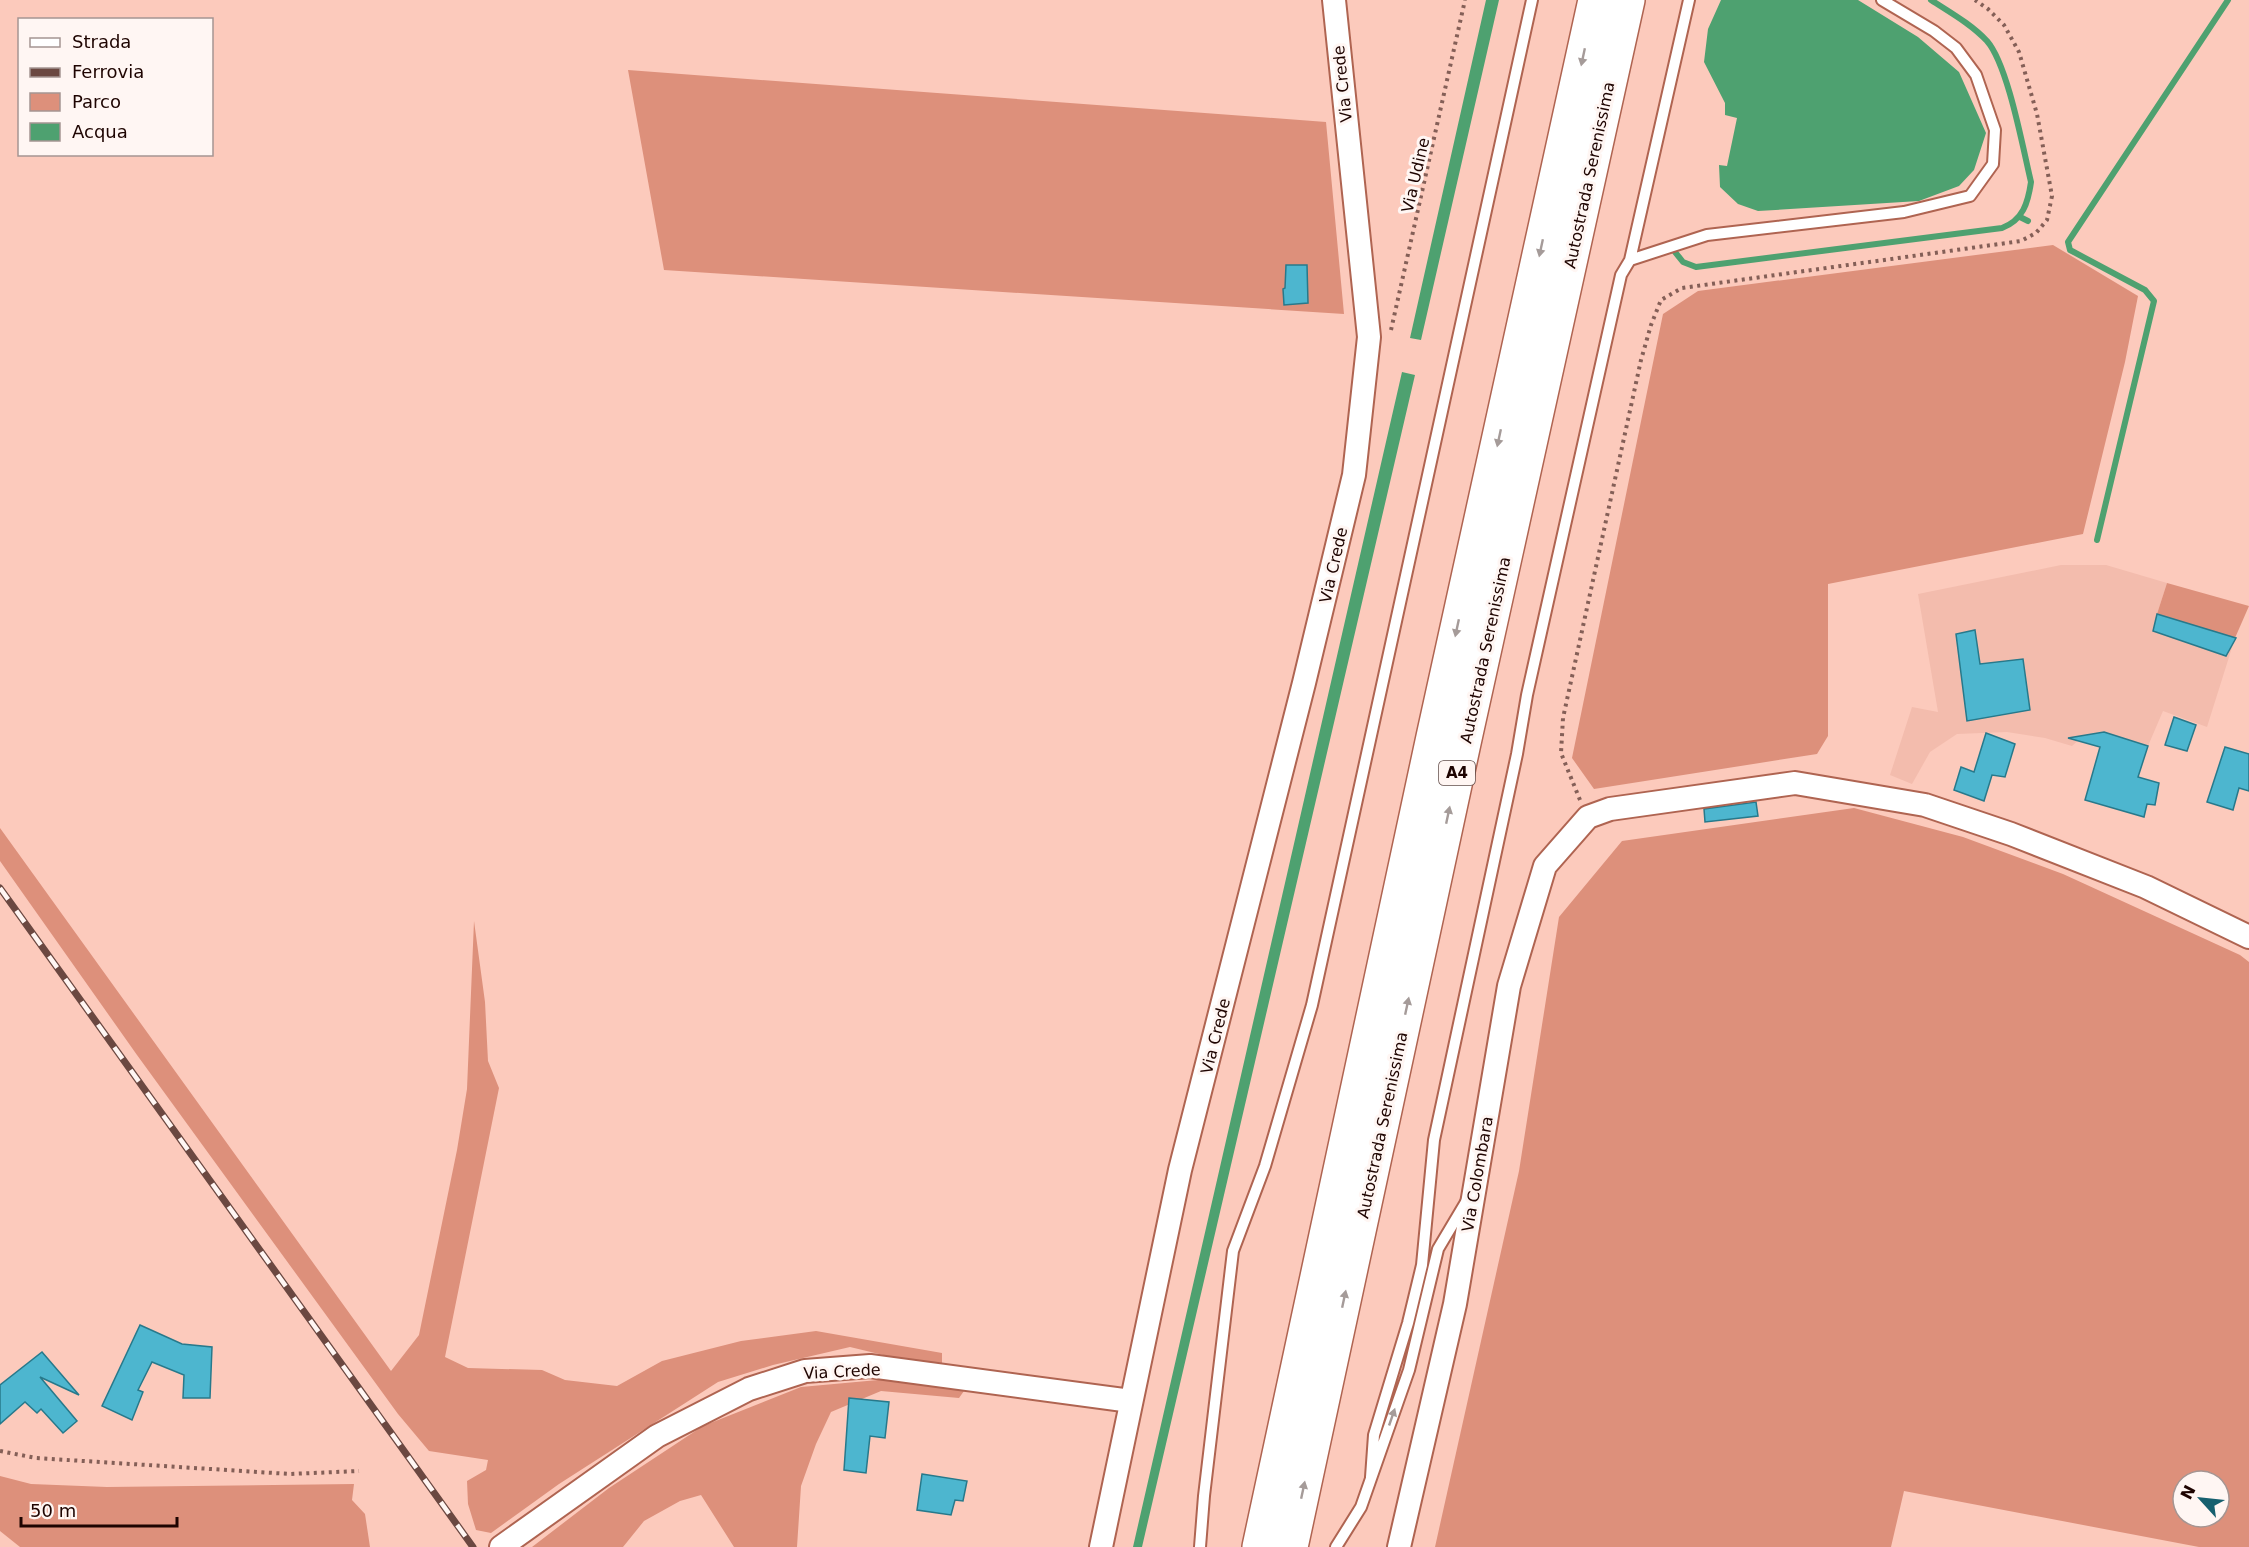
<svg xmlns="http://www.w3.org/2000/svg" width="2249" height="1547" font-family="'DejaVu Sans',sans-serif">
	<rect width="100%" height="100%" fill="#fccabc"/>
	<path fill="#f3bcad" d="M2061,565H2106L2167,583L2157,614L2235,638L2207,727L2163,711L2148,746L2105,732L2083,736L2072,746L2045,738L2007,732L1957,734L1930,752L1912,784L1890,775L1912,707L1938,712L1918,594Z"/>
	<path fill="#dd907b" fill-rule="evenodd" d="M628,70L1326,122L1344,314L664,270Z
		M2053,245L2138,296L2125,362L2083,534L1828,584V736L1817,754L1594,789L1572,758L1663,314L1698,291Z
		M2167,583L2249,606L2235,638L2157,614Z
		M1854,808L1963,837L2063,874L2240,955L2249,962V1547H2199L1904,1491L1891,1547H1435L1519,1171L1559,917L1622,841ZM2183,1481H2219V1517H2183Z
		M0,828L391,1371L419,1335L457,1150L467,1089L474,921L485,1002L488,1061L499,1088L445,1357L468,1368L542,1370L565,1380L617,1386L662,1361L741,1341L816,1331L942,1353V1363L900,1359L850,1347L773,1365L718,1382L559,1484L491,1533L476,1530L468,1504L467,1481L486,1470L488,1460L429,1451L398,1414L137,1055L0,861Z
		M889,1379L964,1391L959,1398L881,1391L831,1412L816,1444L801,1486L797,1547H734L701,1495L680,1501L644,1521L623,1547H532L609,1488L703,1426L801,1387Z
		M0,1476L31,1484L107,1487L354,1484L352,1500L365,1514L370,1547H20L0,1531Z"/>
	<path fill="#4ea170" d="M1486,0H1499L1421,340L1410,338Z
		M1721,0H1858L1918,37L1959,72L1986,133L1974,170L1959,186L1919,201L1758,211L1738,204L1720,187L1719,165L1727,166L1737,118L1725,115V103L1704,62L1708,29Z
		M1402,372L1415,375L1142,1547H1133Z"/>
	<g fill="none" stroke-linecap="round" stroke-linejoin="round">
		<path stroke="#4ea170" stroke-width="6" d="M2020,217L2028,221
			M1675,252L1683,262L1696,267L2002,228C2023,220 2028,203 2031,182C2023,149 2008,65 1987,41C1971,24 1951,13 1931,0
			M2097,540L2154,301L2145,290L2070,250L2068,242L2228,0"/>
	</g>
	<path fill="#4db6cf" stroke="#27798b" stroke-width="1.5" d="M1286,265H1307L1308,303L1284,305L1283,289L1285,288Z
		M2157,614L2236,638L2226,656L2153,631Z
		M1975,630L1980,664L2023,659L2030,710L1967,721L1956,634Z
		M2174,717L2196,725L2187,751L2165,745Z
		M2104,732L2148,746L2138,777L2159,783L2155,805L2147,804L2144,817L2085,800L2100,747L2068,738Z
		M1986,733L2015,744L2005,777L1992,775L1984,801L1954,790L1961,767L1974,772Z
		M2225,747L2249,754V791L2239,788L2233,810L2207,802Z
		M1756,802L1758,816L1705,822L1704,809Z
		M140,1325L182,1344L212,1347L210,1398H183L184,1375L152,1362L138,1390L143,1392L132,1420L102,1406Z
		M42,1352L79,1395L40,1377L77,1421L63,1433L41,1409L37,1413L25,1402L0,1424V1385Z
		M849,1398L889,1402L885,1438L870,1436L866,1473L844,1470Z
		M922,1474L967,1481L963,1501L955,1500L951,1515L917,1510Z"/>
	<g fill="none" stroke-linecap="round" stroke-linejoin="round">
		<defs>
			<path id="service" d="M1630,260L1689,0
				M1371,1477L1374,1435L1408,1323L1422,1265L1434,1140L1517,754L1527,695L1621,275L1630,260L1707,235L1904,212L1970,196L1993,164L1995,130L1976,75L1956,48L1934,31L1882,0
				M1200,1547L1204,1496L1233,1251L1265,1166L1312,1005L1532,0
				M1336,1547L1361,1507L1409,1370L1438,1249L1466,1202"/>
			<path id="minor" d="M501,1547L657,1436L749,1389L805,1371L870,1366L1131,1401
				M1101,1547L1180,1170L1304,683L1354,475L1369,337L1334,0
				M1399,1547L1455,1304L1509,986L1545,866L1588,817L1610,809L1795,783L1925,805L2011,834L2146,887L2249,937"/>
			<path id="motorway" d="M1259,1547L1433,737L1595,0
				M1291,1547L1464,743L1628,0"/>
		</defs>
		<use href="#service" stroke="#af6451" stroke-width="14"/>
		<use href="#minor" stroke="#af6451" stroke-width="26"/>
		<use href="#motorway" stroke="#af6451" stroke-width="36"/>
		<path stroke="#845f57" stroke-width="4" stroke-dasharray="3 4.5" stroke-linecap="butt" d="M1391,330L1465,0
			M1580,800L1561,753L1563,718L1641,360L1651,325L1661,300L1682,288L2021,241L2036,233L2047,220L2052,196L2037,114L2019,52L2004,25L1988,9L1975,0
			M0,1451L36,1458L290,1474L359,1471"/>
		<use href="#service" stroke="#fff" stroke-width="10"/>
		<use href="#minor" stroke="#fff" stroke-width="22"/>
		<use href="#motorway" stroke="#fff" stroke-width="33"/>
		<defs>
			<path id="rail" d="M0,888L473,1547"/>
		</defs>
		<use href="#rail" stroke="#6b4841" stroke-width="7"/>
		<use href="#rail" stroke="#fff6f3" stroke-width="4.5" stroke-dasharray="14" stroke-linecap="butt"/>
	</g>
	<defs><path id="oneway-solid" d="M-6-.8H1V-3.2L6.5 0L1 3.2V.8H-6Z" transform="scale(1.5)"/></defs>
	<g fill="#a59b99">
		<use href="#oneway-solid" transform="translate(1583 57) rotate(102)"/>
		<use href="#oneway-solid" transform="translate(1541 248) rotate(102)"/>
		<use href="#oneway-solid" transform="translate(1499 438) rotate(102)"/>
		<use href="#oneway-solid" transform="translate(1457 628) rotate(102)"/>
		<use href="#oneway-solid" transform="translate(1448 815) rotate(-78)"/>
		<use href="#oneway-solid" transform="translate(1407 1006) rotate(-78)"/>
		<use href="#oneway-solid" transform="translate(1344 1299) rotate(-78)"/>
		<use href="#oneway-solid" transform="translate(1392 1417) rotate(-71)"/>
		<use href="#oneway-solid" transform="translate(1303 1490) rotate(-78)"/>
	</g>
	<g text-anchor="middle" stroke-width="6" stroke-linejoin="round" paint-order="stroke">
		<rect fill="#fff6f3" stroke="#624d4a" stroke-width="1.5" x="1439" y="761" width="36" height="24" rx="4.5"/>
		<g font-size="15" font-weight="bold" fill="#1e0401">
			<text x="1457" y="778">A4</text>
		</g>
		<g font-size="16" fill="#1e0401" stroke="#fff6f3">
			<text transform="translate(1342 84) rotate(-96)" y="6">Via Crede</text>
			<text transform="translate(1415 175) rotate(-77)" y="6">Via Udine</text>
			<text transform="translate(1589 175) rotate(-78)" y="6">Autostrada Serenissima</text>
			<text transform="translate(1333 565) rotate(-77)" y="6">Via Crede</text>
			<text transform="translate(1485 650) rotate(-78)" y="6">Autostrada Serenissima</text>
			<text transform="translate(1215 1036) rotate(-76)" y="6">Via Crede</text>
			<text transform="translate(1382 1125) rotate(-78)" y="6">Autostrada Serenissima</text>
			<text transform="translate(1477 1174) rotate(-80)" y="6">Via Colombara</text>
			<text transform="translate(842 1371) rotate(-3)" y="6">Via Crede</text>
		</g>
	</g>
	<rect x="18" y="18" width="195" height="138" fill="#fff6f3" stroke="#a59592" stroke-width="1.5"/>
	<rect x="30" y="38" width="30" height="9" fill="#ffffff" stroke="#a59592" stroke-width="1.5"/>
	<text x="72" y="48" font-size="18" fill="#1e0401">Strada</text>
	<rect x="30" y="68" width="30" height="9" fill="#6b4841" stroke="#a59592" stroke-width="1.5"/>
	<text x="72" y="78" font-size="18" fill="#1e0401">Ferrovia</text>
	<rect x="30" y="93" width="30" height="18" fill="#dd907b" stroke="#a59592" stroke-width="1.5"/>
	<text x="72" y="108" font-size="18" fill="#1e0401">Parco</text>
	<rect x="30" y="123" width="30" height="18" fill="#4ea170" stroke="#a59592" stroke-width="1.5"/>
	<text x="72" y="138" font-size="18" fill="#1e0401">Acqua</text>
	<g transform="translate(2201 1499) rotate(297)"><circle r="28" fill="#fff6f3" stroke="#a59592" stroke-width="1.5"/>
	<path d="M0-4.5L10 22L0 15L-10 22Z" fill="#17606f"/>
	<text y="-9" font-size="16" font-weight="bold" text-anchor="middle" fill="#1e0401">N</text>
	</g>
	<path d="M21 1517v9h156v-9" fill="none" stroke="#1e0401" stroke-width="3"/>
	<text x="30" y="1517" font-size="18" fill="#1e0401" stroke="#fff6f3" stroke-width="4.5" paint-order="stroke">50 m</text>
</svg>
